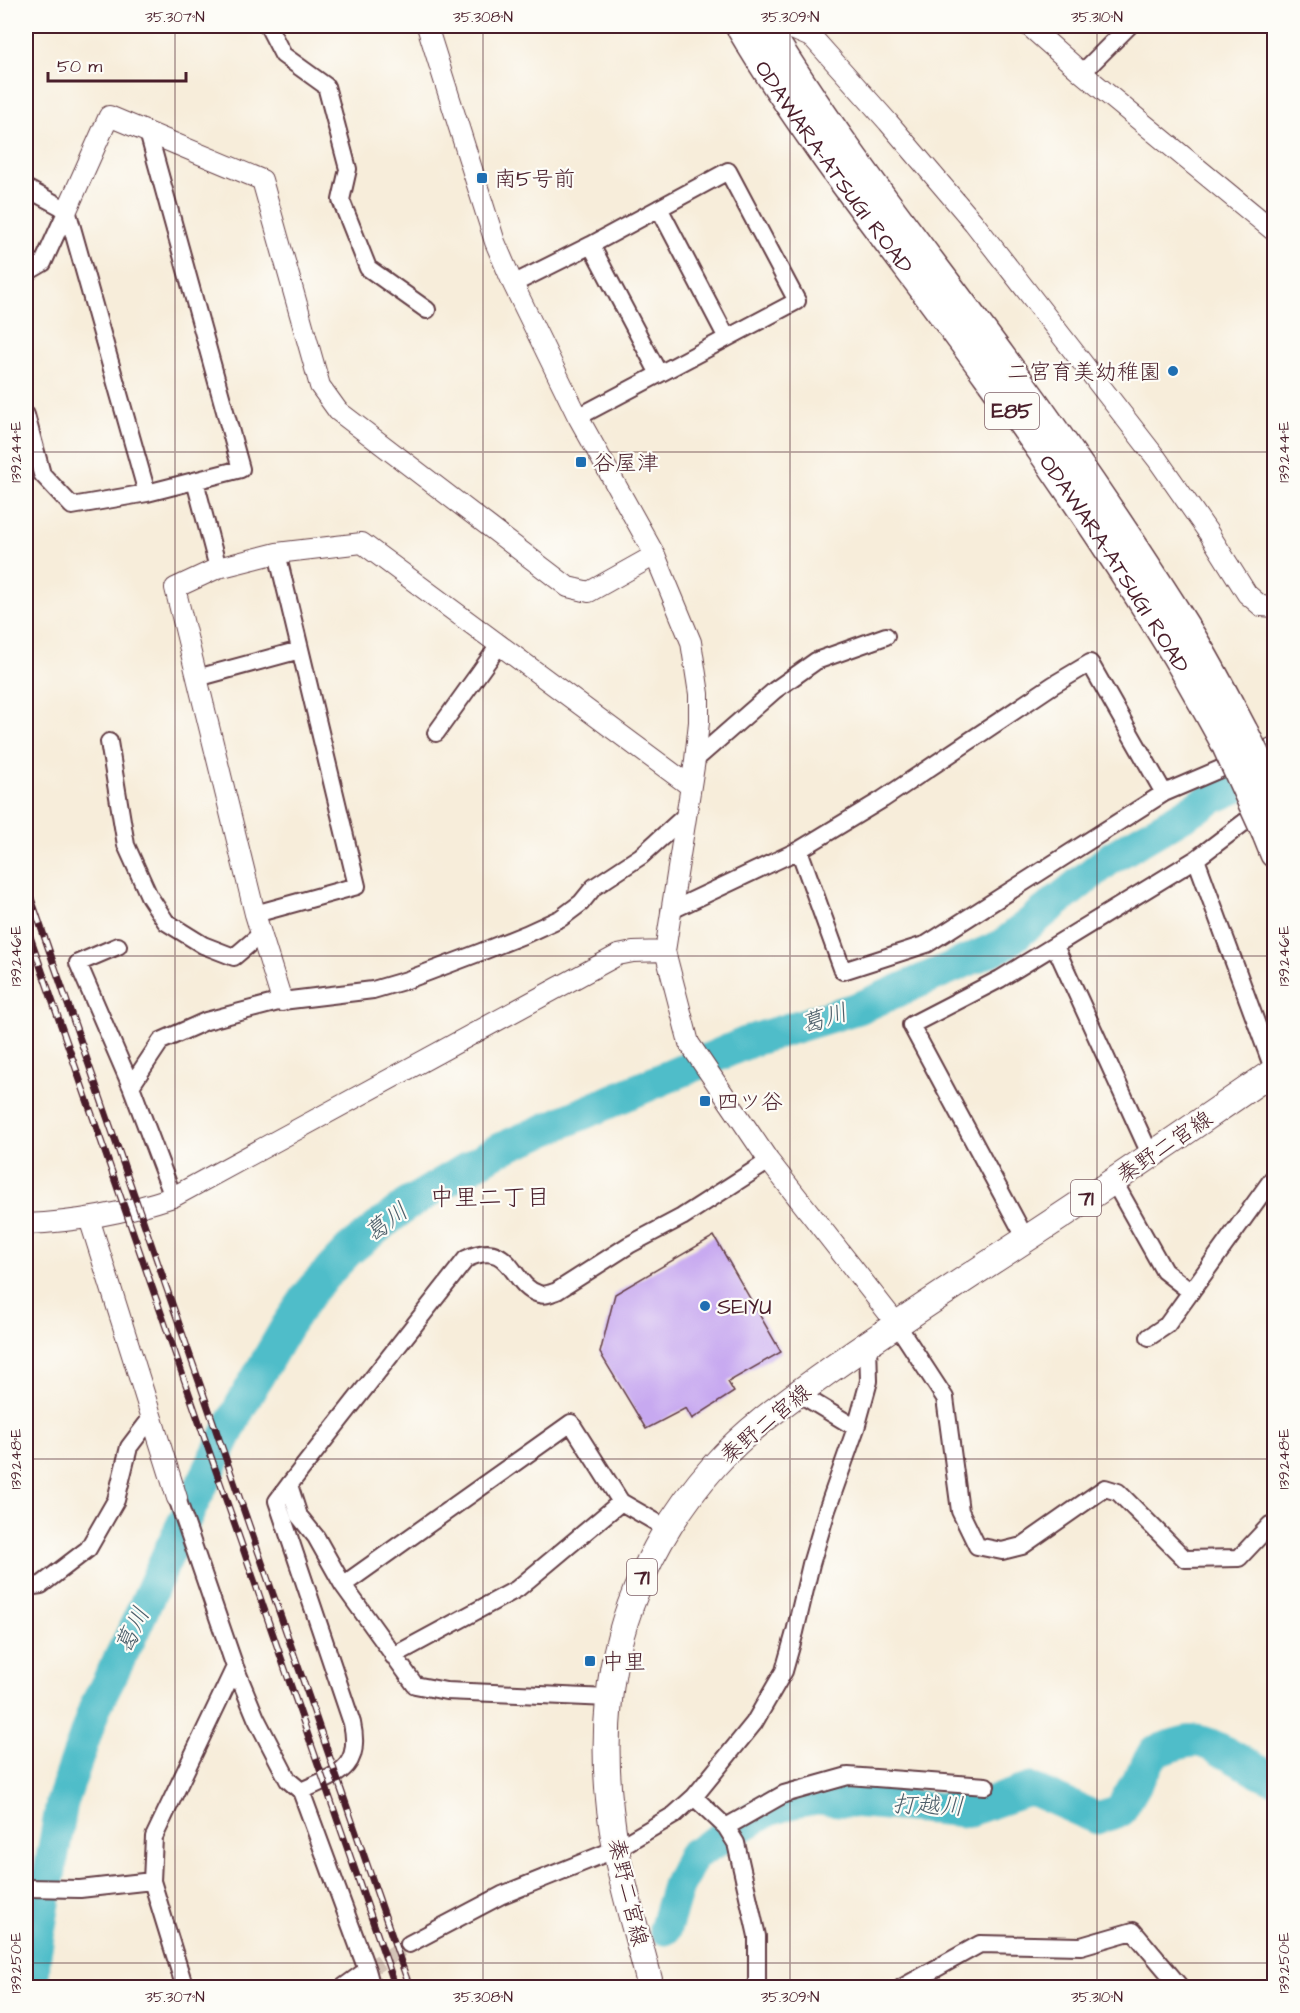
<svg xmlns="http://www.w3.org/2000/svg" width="1300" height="2013" font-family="'Architects Daughter','Klee One',sans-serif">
	<rect width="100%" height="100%" fill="#fdfcf7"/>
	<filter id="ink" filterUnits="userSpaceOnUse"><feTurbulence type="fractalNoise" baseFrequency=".0167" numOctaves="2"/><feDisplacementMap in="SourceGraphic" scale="12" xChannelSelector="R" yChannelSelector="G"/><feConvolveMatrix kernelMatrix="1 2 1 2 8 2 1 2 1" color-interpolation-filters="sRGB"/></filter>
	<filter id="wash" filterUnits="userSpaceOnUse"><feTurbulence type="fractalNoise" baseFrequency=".008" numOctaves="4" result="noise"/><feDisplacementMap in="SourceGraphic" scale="24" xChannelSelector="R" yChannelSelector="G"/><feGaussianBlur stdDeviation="1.35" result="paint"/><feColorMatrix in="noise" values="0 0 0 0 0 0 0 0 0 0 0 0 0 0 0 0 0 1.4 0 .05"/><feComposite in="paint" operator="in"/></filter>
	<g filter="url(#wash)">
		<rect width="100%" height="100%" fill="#f7edda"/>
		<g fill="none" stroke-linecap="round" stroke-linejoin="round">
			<path stroke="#50bdc9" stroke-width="33" d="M665,1929L678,1886L693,1855L767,1811L793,1802L817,1798L966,1811L1031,1789L1097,1818L1120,1811L1154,1752C1167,1748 1182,1741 1195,1741C1212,1740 1254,1772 1274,1778
				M33,1988L34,1959L62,1803L95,1707L130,1638L169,1552L240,1407L287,1326L313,1288L349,1250L405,1206L498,1150L753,1040L861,1007L1003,945L1112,857L1216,796L1273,771"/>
		</g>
		<g id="blocks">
			<path fill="#c7a9f0" d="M714,1236L781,1352L728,1382L734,1392L692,1419L686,1408L646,1429L600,1353L615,1294Z"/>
		</g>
	</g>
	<g filter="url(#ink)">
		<use href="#blocks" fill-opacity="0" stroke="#643e45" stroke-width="1.5"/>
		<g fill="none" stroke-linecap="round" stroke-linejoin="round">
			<path stroke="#d4c4b7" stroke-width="16" stroke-dasharray="16 8" stroke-linecap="butt" d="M367,1970L409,1944"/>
			<defs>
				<path id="minor" d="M268,26L283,55L326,86L348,169L341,200L368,268L427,310
					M1082,73L1129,26
					M26,188L67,210L147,493
					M659,208L727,338
					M591,245L659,374
					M26,273L43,263L67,210
					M513,284L591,245L728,171L797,301L578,417
					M26,415L42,474L72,506L147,493L241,469L148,132
					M195,481L218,568
					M197,678L300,650
					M436,733L500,644
					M109,742L126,845L149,896L166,922L203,945L234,957L261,934
					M695,760L775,690L816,661L886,636
					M799,850L843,971L927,944L1164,793L1274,746
					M1196,859L1246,821L1274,812
					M670,911L799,850L883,799L1053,685L1090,663L1164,793
					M255,914L357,886L277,553
					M118,946L78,963L131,1086L173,1197
					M1055,946L1151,1156
					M131,1086L161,1041L206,1021L282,1001L373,990L407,980L481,952L526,934L561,918L581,903L594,887L641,856L685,816
					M1113,1180L1164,1271L1191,1292
					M1026,1239L911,1025L1000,979L1196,859L1274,1071
					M896,1323L945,1398L960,1511L977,1546L1002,1551L1022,1546L1105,1488L1118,1492L1185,1559L1239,1558L1270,1525L1274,1524
					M1149,1337L1167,1325L1273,1178
					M798,1393L856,1428
					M289,1485L277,1501L352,1723C362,1769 338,1774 301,1791
					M177,1498L235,1667L256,1718L288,1780L301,1791L367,1970L342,1988
					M343,1585L571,1423L621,1502L668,1529
					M26,1587L41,1585L88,1549L116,1500L129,1447L151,1418
					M393,1656L517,1589L621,1502
					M609,1698L446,1691L415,1685L343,1585L316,1537L299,1516L289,1485L466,1259C512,1236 511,1287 539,1294C545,1296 551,1293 557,1291L629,1245L682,1217L769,1161
					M694,1797L726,1827L736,1843L757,1936V1988
					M726,1827L784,1794L848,1776L986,1786
					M26,1888L80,1889L152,1881
					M409,1944L502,1895L616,1849L674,1815L694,1797L754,1723L784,1671L795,1632L811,1564L827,1510L856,1428L869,1381L868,1344
					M367,1970L372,1988
					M185,1988L152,1881L154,1837L235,1667
					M901,1988L980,1944L1081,1946L1133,1931L1181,1988"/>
				<path id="tertiary" d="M427,26L495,242L513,284L578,417L655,555L691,642L699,694V722L695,760L665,951L689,1043L769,1161L896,1323
					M785,26L813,38L888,122L974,223L1157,459L1208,532L1247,594L1261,606L1274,607
					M1029,26L1082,73L1274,231
					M67,210L109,116L262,180L320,386L338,411L568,587L589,592L655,555
					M282,1001L255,914L175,588L218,568L277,553L362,543L690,786
					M89,1218L177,1498
					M26,1224C76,1222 125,1213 173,1197L618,955L633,952L665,951"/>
				<path id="primary" d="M651,1988C640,1941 624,1896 616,1849C607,1800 604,1749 609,1700C617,1613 657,1530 715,1465C748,1428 790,1399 830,1370C891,1327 954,1286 1017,1245C1104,1189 1189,1129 1274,1071"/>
				<g id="trunk">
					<path id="s1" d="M739,26C812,150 904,260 988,377C1054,467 1117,560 1175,655C1192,684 1208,713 1224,742"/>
					<path d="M766,26C837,144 924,250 1005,361C1071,451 1134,543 1193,638C1212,669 1228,701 1245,733"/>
					<path d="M1266,834L1274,854"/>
				</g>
			</defs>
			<use href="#minor" stroke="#643e45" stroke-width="20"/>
			<use href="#tertiary" stroke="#643e45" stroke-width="22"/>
			<use href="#primary" stroke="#643e45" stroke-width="28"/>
			<use href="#trunk" stroke="#643e45" stroke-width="30"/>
			<use href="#minor" stroke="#fff" stroke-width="16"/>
			<use href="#tertiary" stroke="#fff" stroke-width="20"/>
			<use href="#primary" stroke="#fff" stroke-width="26"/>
			<use href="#trunk" stroke="#fff" stroke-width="27"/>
			<defs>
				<path id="rail" d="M26,884L410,1988
					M26,925L396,1988"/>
			</defs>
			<use href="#rail" stroke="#4a1f2b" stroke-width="7"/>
			<use href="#rail" stroke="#fdfcf7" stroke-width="4.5" stroke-dasharray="14" stroke-linecap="butt"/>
			<defs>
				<path id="trunk-bridge" d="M1245,733L1274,792
					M1224,742L1266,834"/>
			</defs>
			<use href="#trunk-bridge" stroke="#643e45" stroke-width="30" stroke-linecap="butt"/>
			<use href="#trunk-bridge" stroke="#fff" stroke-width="27"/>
		</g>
	</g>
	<path fill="none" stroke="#4a1f2b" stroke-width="1.5" stroke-opacity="0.45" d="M175,26V1988M483,26V1988M790,26V1988M1097,26V1988M26,452H1274M26,956H1274M26,1459H1274M26,1963H1274"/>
	<g fill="#1f6fb2" stroke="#fdfcf7" stroke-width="2">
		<rect x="476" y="172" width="12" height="12" rx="3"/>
		<circle cx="1173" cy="371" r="6"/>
		<rect x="575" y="456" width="12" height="12" rx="3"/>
		<rect x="699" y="1095" width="12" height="12" rx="3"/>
		<circle cx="705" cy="1306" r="6"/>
		<rect x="584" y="1655" width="12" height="12" rx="3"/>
	</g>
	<g text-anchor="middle" stroke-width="4.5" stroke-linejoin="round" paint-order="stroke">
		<g fill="#fdfcf7" stroke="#806168" stroke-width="1.5">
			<rect x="985" y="393" width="54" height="36" rx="4.5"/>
			<rect x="1071" y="1180" width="30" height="36" rx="4.5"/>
			<rect x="627" y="1559" width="30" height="36" rx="4.5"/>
		</g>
		<g font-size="21" font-weight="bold" fill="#4a1f2b">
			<text x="1012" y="418">E85</text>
			<text x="1086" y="1205">71</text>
			<text x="642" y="1584">71</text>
		</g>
		<g font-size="22" fill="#4a1f2b" stroke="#fdfcf7">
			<text dy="8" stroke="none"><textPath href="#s1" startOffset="170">ODAWARA-ATSUGI ROAD</textPath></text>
			<text dy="8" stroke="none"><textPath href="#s1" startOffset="656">ODAWARA-ATSUGI ROAD</textPath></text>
			<text transform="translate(1164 1146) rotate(-34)" y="8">秦野二宮線</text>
			<text transform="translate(765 1423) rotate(-40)" y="8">秦野二宮線</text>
			<text transform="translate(629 1892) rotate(77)" y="8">秦野二宮線</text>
		</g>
		<g font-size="22" fill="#4a1f2b" stroke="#fdfcf7" text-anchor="start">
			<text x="494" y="186">南5号前</text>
			<text x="1161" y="379" text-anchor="end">二宮育美幼稚園</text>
			<text x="593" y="470">谷屋津</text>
			<text x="717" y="1109">四ツ谷</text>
			<text x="717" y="1314">SEIYU</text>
			<text x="602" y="1669">中里</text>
		</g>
		<g font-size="24" font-style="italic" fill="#4c5e6a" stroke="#fdfcf7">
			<text transform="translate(824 1018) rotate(-17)" y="8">葛川</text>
			<text transform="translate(386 1222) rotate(-37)" y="8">葛川</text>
			<text transform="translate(132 1630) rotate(-64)" y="8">葛川</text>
			<text transform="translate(928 1805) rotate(2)" y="8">打越川</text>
		</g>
		<g font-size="24" fill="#4a1f2b" stroke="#fdfcf7">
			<text x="490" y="1205">中里二丁目</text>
		</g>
	</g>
	<rect width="1300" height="2013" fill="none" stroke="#fdfcf7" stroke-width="66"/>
	<path d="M48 72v9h138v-9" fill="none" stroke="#4a1f2b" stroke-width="3"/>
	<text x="57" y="72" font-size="18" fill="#4a1f2b" stroke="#fdfcf7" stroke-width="4.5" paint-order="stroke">50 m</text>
	<rect x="33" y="33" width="1234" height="1947" fill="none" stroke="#4a1f2b" stroke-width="2"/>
	<g font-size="15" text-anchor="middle" fill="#4a1f2b">
		<text x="175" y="22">35.307°N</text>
		<text x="483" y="22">35.308°N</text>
		<text x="790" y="22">35.309°N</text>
		<text x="1097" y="22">35.310°N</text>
		<text transform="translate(1284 452) rotate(-90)" y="5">139.244°E</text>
		<text transform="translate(16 452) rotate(-90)" y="5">139.244°E</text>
		<text transform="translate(1284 956) rotate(-90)" y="5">139.246°E</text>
		<text transform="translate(16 956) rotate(-90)" y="5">139.246°E</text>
		<text transform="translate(1284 1459) rotate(-90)" y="5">139.248°E</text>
		<text transform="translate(16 1459) rotate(-90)" y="5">139.248°E</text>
		<text transform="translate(16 1963) rotate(-90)" y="5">139.250°E</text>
		<text transform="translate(1284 1963) rotate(-90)" y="5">139.250°E</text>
		<text x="175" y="2002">35.307°N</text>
		<text x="483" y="2002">35.308°N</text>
		<text x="790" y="2002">35.309°N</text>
		<text x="1097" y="2002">35.310°N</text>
	</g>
</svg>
